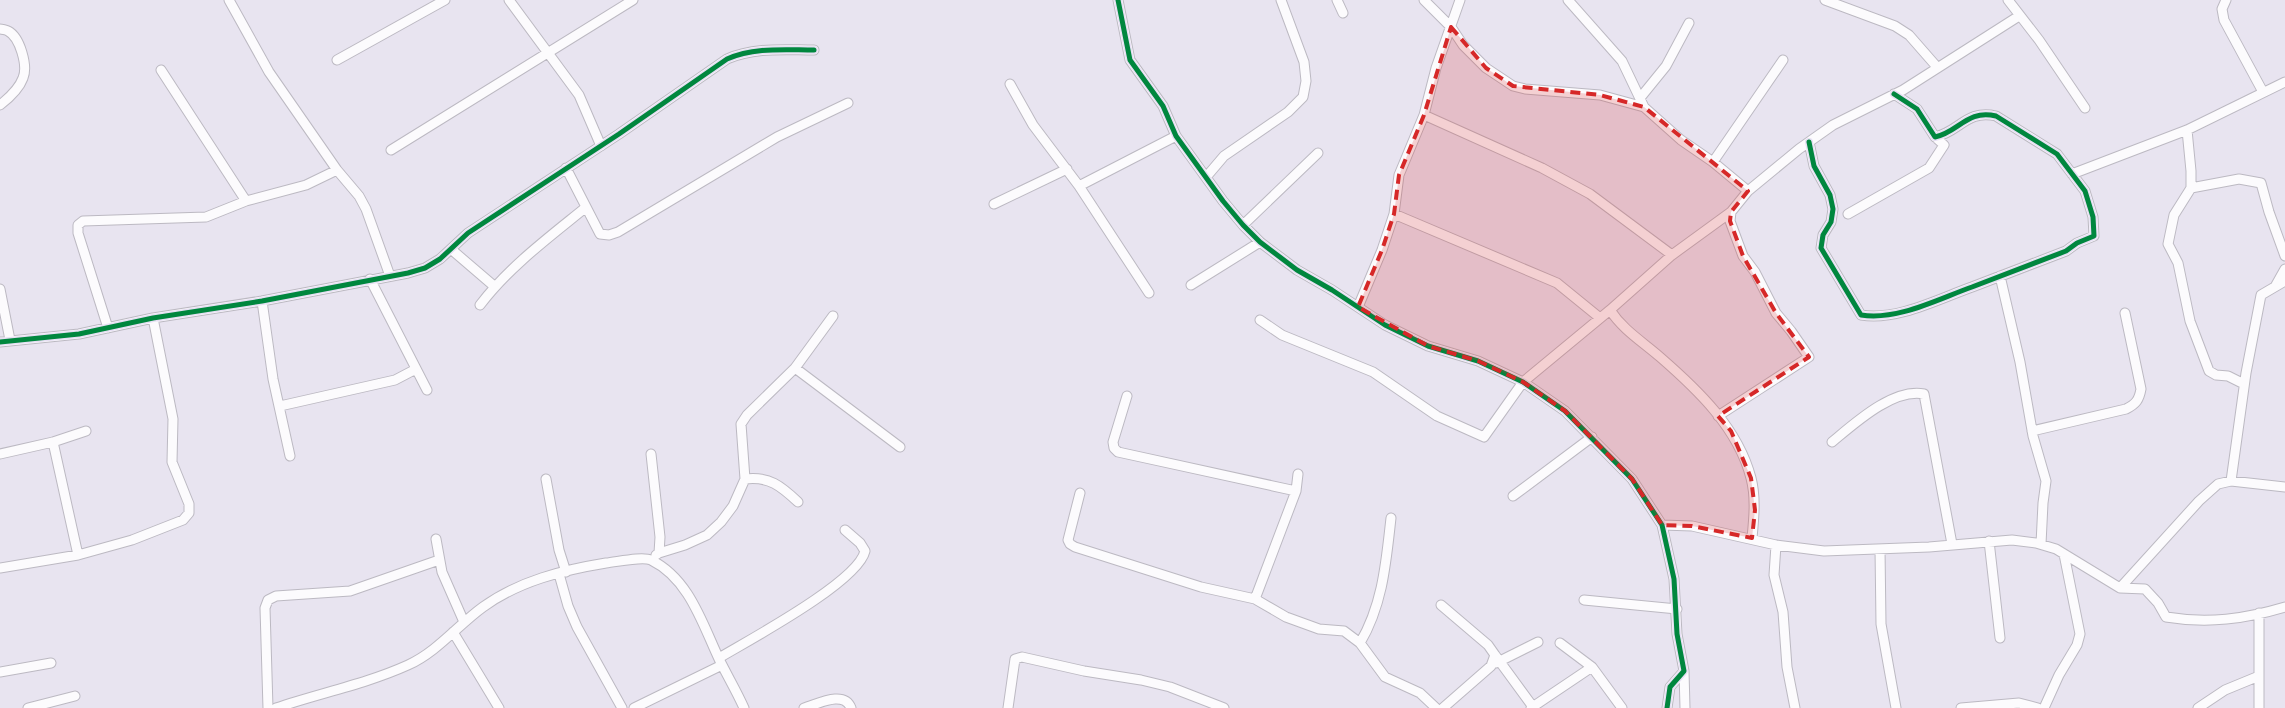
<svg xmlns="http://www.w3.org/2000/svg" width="2285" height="708" font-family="'Noto Sans',sans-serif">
	<rect width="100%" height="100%" fill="#e8e4f0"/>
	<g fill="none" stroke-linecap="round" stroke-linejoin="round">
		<defs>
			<path id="minor" d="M229,0L269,72L337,170L359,196L366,209L390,276
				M509,0L579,95L601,146
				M1118,0L1130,60L1163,106L1176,136L1223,201L1243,225L1260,242L1297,270L1332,290L1385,325L1428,346L1478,361L1523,382L1565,411L1632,479L1662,525L1674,579L1677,634L1684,671L1670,687L1667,708
				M1337,0L1343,13
				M1424,0L1451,27L1463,45L1486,68L1513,86L1525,89L1600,95L1644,107L1681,140L1713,162L1748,191
				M1568,0L1622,61L1644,107
				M1825,0L1895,26L1909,35L1937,67
				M2008,0L2039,40L2085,108
				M2226,0L2222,9L2224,20L2263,92
				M0,29C1,29 7,30 8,31C20,37 28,66 23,78C19,89 9,98 0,105
				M337,60L445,0
				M161,70L246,201
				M1010,84L1033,125L1079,186L1149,293
				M1640,98L1666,66L1689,23
				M1424,115L1542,168L1590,194L1672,255
				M2187,130L2191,171V188L2174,215L2168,244L2178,263L2190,321L2209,371L2216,375L2228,376L2244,384
				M1809,142L1814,166L1830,195L1833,209L1831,222L1823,235L1821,248L1861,315C1897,321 1938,299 1972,287C2003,275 2034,263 2066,251L2077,243L2094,236L2093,217L2085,191L2057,154L1996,116C1967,109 1959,132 1935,137L1917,109L1894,94
				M391,150L633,0
				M1713,162L1783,60
				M566,168L600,234L609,235L618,232L777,137L848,103
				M2072,174L2187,130L2285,82
				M1207,176L1224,156L1288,112L1303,97L1306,81L1304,62L1281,0
				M1079,186L1176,136
				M2191,188L2239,179L2261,183L2269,212L2285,256
				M994,204L1067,169
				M1394,214L1557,283L1600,318
				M1848,214L1929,168L1944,145L1935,137
				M1243,225L1318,153
				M452,250L494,286
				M2000,276L2020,362L2033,436L2046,481L2043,503L2041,544
				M370,279L427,390
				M1191,285L1260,242
				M2276,285L2285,269
				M0,289L10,340
				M262,301L273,379L290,456
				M480,305C509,267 548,238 585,208
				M1358,307L1382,250L1394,214L1399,175L1424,115L1436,68L1460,0
				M1610,310C1623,330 1643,342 1660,357C1698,390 1738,428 1751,478C1756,497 1754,518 1752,538
				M1260,320L1282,335L1373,372L1437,416L1484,437L1523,382L1610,310L1672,255L1731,212L1748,191L1799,149L1833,125L1903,90L2019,16
				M108,328L78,233V225L83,221L206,217L246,201L306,185L337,170
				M0,342L79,334L153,318L262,301L408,273L425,268L440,259L468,233L619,134L727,59C754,47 784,50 814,50
				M795,368L900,447
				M1127,396L1113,442L1114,448L1118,452L1296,491
				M280,406L395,380L416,369
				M1718,416L1809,357L1791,331L1776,313L1755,272L1743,256L1730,221L1731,212
				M2032,431L2126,409C2136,404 2139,400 2141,389L2125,313
				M53,442L78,555
				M1832,442C1855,423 1893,388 1924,394L1952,544
				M0,454L53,442L86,431
				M651,454L660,537L659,553L656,555
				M546,479L559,550L566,572
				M745,479C769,476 781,486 798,502
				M2231,481L2246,373L2261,295L2285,281
				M1080,493L1068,540L1070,544L1075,547L1201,587L1255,599L1286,617L1319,629L1344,631L1360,643L1385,677L1420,693L1436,708
				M1513,496L1592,437
				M1662,525L1692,526L1776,545L1824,551L1929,547L2012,540L2036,543L2056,549L2120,588L2145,589L2158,603L2166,617C2208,624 2245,619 2285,607
				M436,539L442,572L464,622
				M1989,541L2000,638
				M1776,545L1774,575L1783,612L1787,667L1795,708
				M1880,549L1881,624L1896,708
				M659,553L685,545L707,535L721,522L733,506L745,479L741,424L747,415L795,368L833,316
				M0,568L78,555L132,540L183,520L189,513V504L172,462L173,419L153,318
				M559,574L568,606L577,627L622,708
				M2120,588L2199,501L2218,484L2231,481L2285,487
				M1255,599L1296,491L1298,474
				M1584,600L1677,609
				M1441,605L1488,645L1495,655L1491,666L1443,708
				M453,632L499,708
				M1360,643C1383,604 1386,562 1391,518
				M1560,643L1592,667L1622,708
				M1495,655L1533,707
				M719,658C749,640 858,582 865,551L860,543L845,530
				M1496,663L1538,642
				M1684,671L1685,708
				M0,672L51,663
				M28,708L75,696
				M268,708L265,608L268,600L276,596L350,591L439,560
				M276,708C320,693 366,684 408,665C437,652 458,625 483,607C519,581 563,570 606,563C617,562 642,556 651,560C690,579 703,626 720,661C728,677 737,692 744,708
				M634,708L722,665
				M804,708C818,704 844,690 851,708
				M1008,708L1015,659L1022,657L1084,671L1141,680L1170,687L1224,708
				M1531,708L1592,667
				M1961,708L2019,703L2038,708
				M2044,708L2059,675L2077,645L2080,634L2064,554
				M2198,708L2225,690L2259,676
				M2259,708V613"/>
		</defs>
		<use href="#minor" stroke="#bcb9c2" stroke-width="11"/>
		<use href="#minor" stroke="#fcfbfd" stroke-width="9"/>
		<defs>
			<path id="cycleway" d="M1118,0L1130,60L1163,106L1176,136L1223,201L1243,225L1260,242L1297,270L1332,290L1385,325L1428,346L1478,361L1523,382L1565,411L1632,479L1662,525L1674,579L1677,634L1684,671L1670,687L1667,708
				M1809,142L1814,166L1830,195L1833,209L1831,222L1823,235L1821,248L1861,315C1897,321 1938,299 1972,287C2003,275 2034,263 2066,251L2077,243L2094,236L2093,217L2085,191L2057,154L1996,116C1967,109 1959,132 1935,137L1917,109L1894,94
				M0,342L79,334L153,318L262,301L408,273L425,268L440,259L468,233L619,134L727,59C754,47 784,50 814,50"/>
		</defs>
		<use href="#cycleway" stroke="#e7e0f4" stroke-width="8"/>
		<use href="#cycleway" stroke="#00873e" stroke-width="5"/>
	</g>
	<path fill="#d62828" fill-opacity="0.2" stroke="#d62828" stroke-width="4" stroke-dasharray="10 6" stroke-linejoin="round" d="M1451,27L1486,68L1513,86L1600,95L1644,107L1748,191L1731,212L1730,221L1743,256L1776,313L1809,357L1718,416L1731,431L1751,478L1755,510L1752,538L1692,526L1662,525L1632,479L1565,411L1523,382L1478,361L1428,346L1358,307L1382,250L1394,214L1399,175L1424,115Z"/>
</svg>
